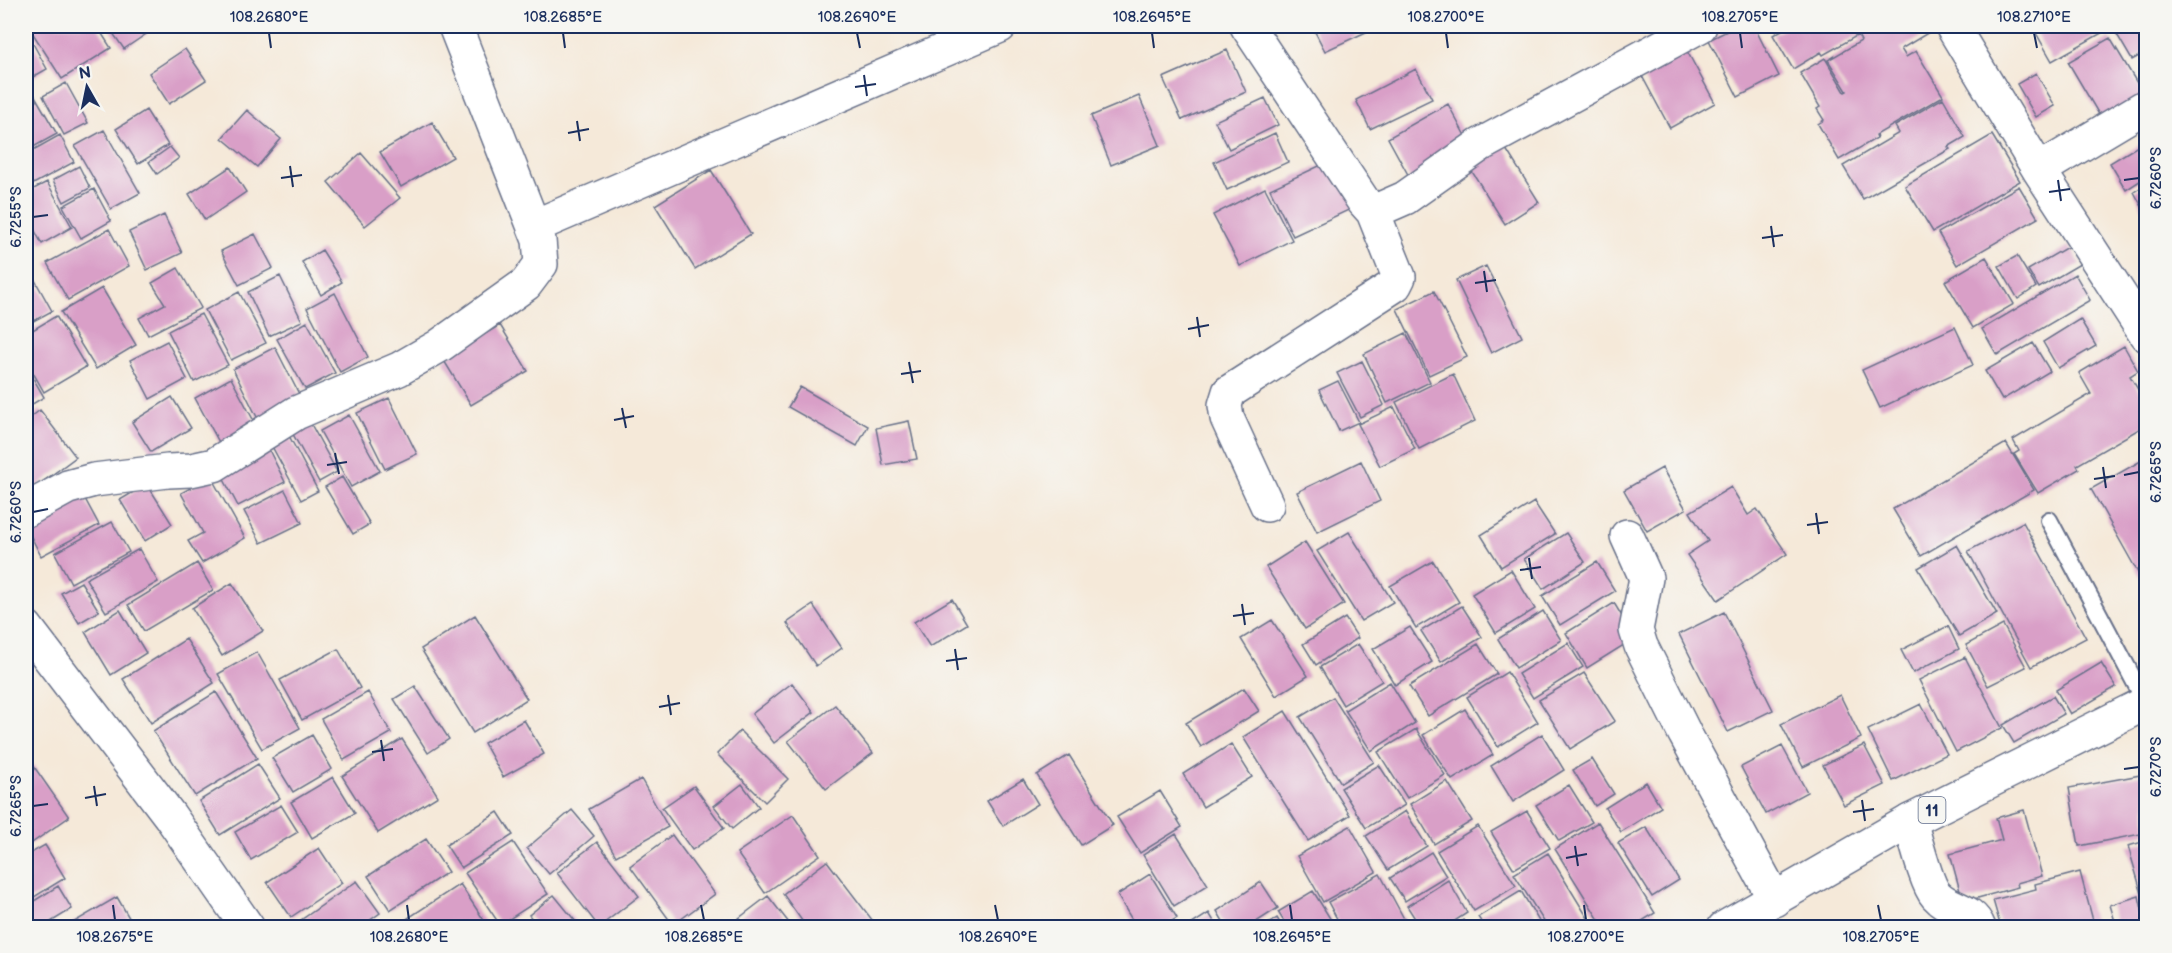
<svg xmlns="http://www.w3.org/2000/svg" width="2172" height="953" font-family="'Balsamiq Sans',sans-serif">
	<rect width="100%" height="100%" fill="#f6f6f2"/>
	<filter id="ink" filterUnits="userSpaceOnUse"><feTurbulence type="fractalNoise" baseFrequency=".0167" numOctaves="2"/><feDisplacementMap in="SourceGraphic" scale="12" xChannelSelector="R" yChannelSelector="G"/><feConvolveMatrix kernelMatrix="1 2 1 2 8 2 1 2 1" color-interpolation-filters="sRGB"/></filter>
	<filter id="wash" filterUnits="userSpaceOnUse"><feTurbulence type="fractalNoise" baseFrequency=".008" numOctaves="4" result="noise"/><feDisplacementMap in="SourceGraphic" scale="24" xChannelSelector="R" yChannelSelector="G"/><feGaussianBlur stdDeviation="1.35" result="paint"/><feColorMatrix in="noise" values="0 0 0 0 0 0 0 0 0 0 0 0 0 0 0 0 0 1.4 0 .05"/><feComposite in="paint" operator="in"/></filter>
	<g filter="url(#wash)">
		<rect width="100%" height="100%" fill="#f5e9d9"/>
		<g id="blocks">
			<path fill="#d99fc7" d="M36,26H97L111,48L62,79L30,29Z
				M108,26H149L152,30L124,49Z
				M1312,26H1379L1325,51Z
				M1737,26H1754L1779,76L1738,97L1709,40Z
				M1789,26H1935L1936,28L1901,49L1906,57L1916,51L1943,96L1876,135L1877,138L1839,160L1818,124L1824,120L1817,109L1820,107L1800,73L1825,58L1845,92L1847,91L1828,60L1861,41L1858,35L1823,55L1821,52L1793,69L1773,35Z
				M2032,26H2104L2107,30L2052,61Z
				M2112,26H2146V52L2132,60Z
				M26,31L47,69L26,81Z
				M1680,38L1715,103L1670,128L1635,63Z
				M2110,38L2146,98L2104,123L2068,62Z
				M185,49L206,80L169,104L149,73Z
				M1227,50L1246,92L1182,120L1163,78Z
				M1416,69L1432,99L1370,129L1356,100Z
				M2036,73L2055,106L2036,117L2017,84Z
				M66,83L88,123L64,135L43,96Z
				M35,96L57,134L26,151V101Z
				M1139,96L1160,145L1111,165L1091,116Z
				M1265,98L1278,125L1229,149L1215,121Z
				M1943,98L1965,137L1948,147L1950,149L1863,199L1843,166L1899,133L1895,126Z
				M1448,104L1471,147L1411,180L1388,138Z
				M146,110L168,145L138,164L116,129Z
				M247,110L281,139L257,167L222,138Z
				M432,122L453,157L401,187L380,152Z
				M104,130L140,193L111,209L75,146Z
				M1275,133L1288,162L1227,190L1214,162Z
				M60,135L74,162L26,188V154Z
				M1992,135L2020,181L1933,232L1905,186Z
				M1501,141L1539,202L1505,224L1466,162Z
				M2146,141V177L2126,190L2110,163Z
				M170,147L179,158L157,174L149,162Z
				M361,153L400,198L365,226L328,182Z
				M1332,160L1355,207L1293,236L1270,189Z
				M79,166L90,188L64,202L53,180Z
				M230,167L246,192L205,220L189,194Z
				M711,170L751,234L695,269L655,205Z
				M47,182L72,227L42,244L26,214V193Z
				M2146,184V214L2134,192Z
				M2019,186L2038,218L1957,265L1938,233Z
				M1265,188L1292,240L1240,266L1213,215Z
				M94,189L111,221L81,238L63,206Z
				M164,215L182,253L147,270L129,232Z
				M109,229L129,266L68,300L47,263Z
				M255,234L273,268L239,285L221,251Z
				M2069,246L2080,264L2039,288L2028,270Z
				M322,250L342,282L321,295L302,262Z
				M2017,256L2036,287L2018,299L1999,266Z
				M1986,257L2014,304L1973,328L1945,281Z
				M26,264L52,311L26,325Z
				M1486,266L1522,337L1491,353L1456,280Z
				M178,268L201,308L148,335L139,318L165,304L152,283Z
				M2075,274L2090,300L1997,355L1982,329Z
				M280,276L302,321L269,336L248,292Z
				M102,288L136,345L96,369L61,312Z
				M1434,291L1467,357L1429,375L1397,309Z
				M239,292L266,343L231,360L205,310Z
				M335,293L368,357L340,372L307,308Z
				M201,314L228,365L194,382L168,331Z
				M56,316L86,367L44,392L26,360V334Z
				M2080,319L2096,346L2058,368L2043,342Z
				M307,322L335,373L305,389L277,339Z
				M500,325L528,371L471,405L443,359Z
				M1955,327L1973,365L1880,408L1862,370Z
				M1406,333L1430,382L1387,403L1364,354Z
				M167,341L187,379L150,399L130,360Z
				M2033,343L2050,371L2002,400L1985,371Z
				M2124,346L2138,371L2130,376L2146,403V425L2077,465L2079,469L2038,493L2014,454L2019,451L2013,440L2091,394L2079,373Z
				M275,347L301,398L259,421L233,369Z
				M1362,361L1384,405L1360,417L1337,373Z
				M26,366L44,397L26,408Z
				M1453,374L1475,421L1419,449L1396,402Z
				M231,378L256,425L220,444L195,398Z
				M1338,381L1359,422L1339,431L1319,390Z
				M800,387L868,426L857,446L788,407Z
				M172,397L191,428L151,452L132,422Z
				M389,398L417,454L385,469L357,413Z
				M1394,407L1415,449L1380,466L1358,424Z
				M40,410L76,457L26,494V421Z
				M306,415L337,472L319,482L288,425Z
				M349,415L380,471L351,487L320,431Z
				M909,421L917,459L883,465L876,428Z
				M286,430L318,491L301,500L268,439Z
				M2006,443L2034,490L1921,556L1893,509Z
				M267,446L285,482L238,506L219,470Z
				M2146,458V587L2091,489Z
				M1361,461L1380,501L1317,532L1297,492Z
				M1662,468L1686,509L1647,531L1624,490Z
				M211,477L245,538L202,563L188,541L203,533L181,493Z
				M342,477L370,524L353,534L325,487Z
				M147,484L172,524L145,541L120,500Z
				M1731,487L1748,515L1757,509L1787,554L1718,600L1687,555L1708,541L1690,512Z
				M285,490L302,523L261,543L244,511Z
				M84,497L99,525L41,556L26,527Z
				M1534,502L1555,534L1501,567L1481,535Z
				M112,522L129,552L71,583L55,553Z
				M2023,522L2086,638L2031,667L1968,551Z
				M1349,532L1393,602L1361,621L1317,551Z
				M1566,533L1585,562L1543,589L1524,559Z
				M1305,542L1344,604L1305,629L1266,567Z
				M1957,545L1997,614L1959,636L1918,568Z
				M139,549L158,582L106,612L86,579Z
				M1433,561L1459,602L1416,628L1390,586Z
				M1597,562L1615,591L1560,625L1542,596Z
				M197,563L213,590L144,631L128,605Z
				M1511,570L1535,609L1496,633L1472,594Z
				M81,582L99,611L79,623L61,593Z
				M232,583L263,631L222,656L192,608Z
				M952,599L967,624L930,647L914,622Z
				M1614,603L1635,638L1587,668L1566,633Z
				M813,605L842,648L816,666L787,623Z
				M1462,606L1482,637L1441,662L1421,631Z
				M120,610L146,653L111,675L85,632Z
				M1543,611L1561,640L1516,668L1498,639Z
				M1724,612L1773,710L1728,732L1679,634Z
				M475,615L527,699L473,733L421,649Z
				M1345,618L1358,638L1316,665L1303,644Z
				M1272,620L1308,676L1276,696L1241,639Z
				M2003,625L2026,667L1988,686L1966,645Z
				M1948,626L1959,649L1913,673L1901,650Z
				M1410,627L1432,662L1395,685L1373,649Z
				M186,639L214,683L151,723L123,679Z
				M1568,643L1583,667L1533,698L1518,674Z
				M1358,644L1382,681L1343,705L1320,667Z
				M1478,644L1497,674L1428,716L1409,686Z
				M338,649L360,688L302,720L280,680Z
				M257,652L300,728L262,749L218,674Z
				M1965,657L2002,728L1956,752L1919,680Z
				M2101,663L2116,687L2070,714L2056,690Z
				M1507,672L1538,722L1498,747L1467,697Z
				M1584,673L1615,721L1570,749L1539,700Z
				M1390,682L1415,723L1371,751L1345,710Z
				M792,683L814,712L774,743L752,714Z
				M415,686L449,739L428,753L394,699Z
				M1244,688L1259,711L1201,747L1186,723Z
				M216,692L257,758L195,796L153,731Z
				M368,692L391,733L344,760L321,719Z
				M1840,695L1861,738L1803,767L1781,724Z
				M2053,696L2064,714L2014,743L2003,725Z
				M1333,697L1374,762L1341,783L1300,717Z
				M1921,704L1947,754L1893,781L1868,730Z
				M835,705L873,753L826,789L788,741Z
				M1465,709L1493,755L1452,780L1423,735Z
				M1285,711L1350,815L1308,841L1243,737Z
				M524,720L544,754L503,777L484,743Z
				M1416,729L1445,775L1407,798L1378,752Z
				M740,731L788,779L765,802L717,754Z
				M1542,734L1564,770L1513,802L1491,766Z
				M312,735L332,769L293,792L272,758Z
				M402,739L438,796L378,833L342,776Z
				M1231,744L1252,777L1203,807L1183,774Z
				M1864,745L1885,785L1844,805L1823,765Z
				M1782,746L1807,792L1766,814L1741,767Z
				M26,755L69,817L26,847Z
				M1069,755L1113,825L1081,845L1037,775Z
				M1592,759L1614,794L1595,806L1573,770Z
				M258,764L280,798L220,835L199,801Z
				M1379,765L1405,805L1366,828L1341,788Z
				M2146,774V833L2079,846L2069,788Z
				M333,777L355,813L312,838L291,802Z
				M641,779L668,827L616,856L589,809Z
				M1023,779L1038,804L1003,826L987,801Z
				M1447,781L1472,821L1434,844L1410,804Z
				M1646,782L1661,807L1621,832L1605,808Z
				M742,784L759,807L732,829L714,806Z
				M1569,785L1592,822L1559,841L1536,805Z
				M694,786L724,828L692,850L662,808Z
				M1160,791L1182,827L1140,853L1117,817Z
				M281,805L298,832L251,860L235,832Z
				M572,810L594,836L549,874L527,848Z
				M2024,810L2042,876L2017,883L2018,887L1963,902L1950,854L2002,840L1996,818Z
				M1405,811L1427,846L1388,870L1366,836Z
				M1527,811L1550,848L1514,869L1491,832Z
				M498,812L513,835L461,868L446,845Z
				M793,815L820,855L765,893L737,853Z
				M1598,822L1655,913L1631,928H1604L1555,849Z
				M1350,826L1376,872L1323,902L1297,856Z
				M1478,826L1516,886L1474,911L1437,851Z
				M1646,827L1679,880L1652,897L1618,843Z
				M1176,834L1208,885L1174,906L1143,855Z
				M672,835L715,894L673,925L630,866Z
				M426,839L448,872L390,910L368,876Z
				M2146,841V908L2128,846Z
				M513,842L548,894L500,925L465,873Z
				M597,842L639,896L599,927L557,873Z
				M45,845L65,878L26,902V856Z
				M319,848L342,883L291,917L267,882Z
				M1431,852L1446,876L1405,901L1390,878Z
				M1548,853L1594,928H1548L1514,874Z
				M827,861L873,921L864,928H807L783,894Z
				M2080,872L2095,928H2001L1993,900L2036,889L2035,884Z
				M1150,874L1177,918L1161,928H1137L1117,895Z
				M1380,874L1409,928H1342L1328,902Z
				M1448,880L1467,913L1444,928H1421L1407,906Z
				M357,881L380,913L359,928H307L301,920Z
				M1261,882L1278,908L1247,928H1227L1217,911Z
				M460,884L489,928H397L396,926Z
				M58,886L72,909L41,928H26V906Z
				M1313,891L1336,928H1288L1278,912Z
				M1521,891L1543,928H1485L1478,917Z
				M554,895L581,928H539L529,915Z
				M768,896L793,928H726Z
				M2139,896L2146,928H2117L2110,905Z
				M117,897L135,928H70L69,925Z
				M1209,913L1218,928H1186Z
				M1277,918L1283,928H1262Z
				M1463,920L1468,928H1452Z"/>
		</g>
	</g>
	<g filter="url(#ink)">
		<use href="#blocks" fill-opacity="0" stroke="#677089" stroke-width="1.5"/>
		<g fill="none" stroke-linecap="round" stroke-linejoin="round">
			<defs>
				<path id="service" d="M2049,520L2146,703"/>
				<path id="minor" d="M1247,26L1364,202L1373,212L1405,198L1480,145L1700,26
					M1952,26L2039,170L2146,335
					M2039,170L2146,106
					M535,226L1000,26
					M1267,505L1227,418L1225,405L1229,392L1395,285L1399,277L1373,212
					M26,510L68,487L94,480L168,471L191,470L214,465L296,413L399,369L439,346L526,284L541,264L539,240L455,26
					M1627,536L1646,578L1636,630L1641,646L1685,734L1775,900
					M26,627L170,816L248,928
					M1910,821C1915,837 1926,884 1936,895C1949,910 1971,907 1979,928"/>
				<path id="trunk" d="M1724,928L1910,821L2146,703"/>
			</defs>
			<use href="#service" stroke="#677089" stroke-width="20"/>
			<use href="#minor" stroke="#677089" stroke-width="36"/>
			<use href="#trunk" stroke="#677089" stroke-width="36"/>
			<use href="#service" stroke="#fff" stroke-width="16"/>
			<use href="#minor" stroke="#fff" stroke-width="33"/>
			<use href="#trunk" stroke="#fff" stroke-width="33"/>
		</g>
	</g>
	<path fill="none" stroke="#1b2f5e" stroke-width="2" d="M269,33L271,48M563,33L565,48M857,33L860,48M1152,33L1154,48M1446,33L1448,48M1740,33L1742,48M2034,33L2037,48M864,75L867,96M855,87L876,84M577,121L580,141M568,133L589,129M290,166L293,187M281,178L302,175M2058,180L2061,201M2124,180L2139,178M2049,192L2070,189M33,217L48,215M1771,226L1774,247M1762,238L1783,235M1484,271L1487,292M1475,283L1496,280M1197,317L1200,337M1188,329L1209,325M909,362L913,383M901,374L921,371M622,408L626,428M614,420L634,416M335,453L339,474M327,465L347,462M2103,467L2106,488M2124,475L2139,472M2094,479L2115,476M33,512L48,509M1816,513L1819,534M1807,525L1828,522M1529,558L1532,579M1520,570L1541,567M1242,604L1245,625M1233,616L1254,613M955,649L958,670M946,661L967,658M668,695L671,715M659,707L680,703M381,740L384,761M372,752L393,749M2124,769L2139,767M94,786L97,806M85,798L106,794M1862,800L1865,821M33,806L48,804M1853,812L1874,809M1575,846L1578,866M1566,858L1587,854M113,905L115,920M407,905L409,920M701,905L704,920M995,905L998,920M1290,905L1292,920M1584,905L1586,920M1878,905L1881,920"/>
	<g text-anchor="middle" stroke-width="5" stroke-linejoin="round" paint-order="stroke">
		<rect fill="#f6f6f2" stroke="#5d6b8a" stroke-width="1.5" x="1918.5" y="797" width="27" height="26" rx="4.5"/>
		<g font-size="16" font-weight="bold" fill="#1b2f5e">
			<text x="1932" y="816">11</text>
		</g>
	</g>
	<rect width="2172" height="953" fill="none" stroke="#f6f6f2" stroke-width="66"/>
	<g transform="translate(87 87) rotate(351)" stroke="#f6f6f2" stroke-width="4.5" paint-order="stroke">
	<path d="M0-4.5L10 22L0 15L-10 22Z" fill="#1b2f5e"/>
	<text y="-9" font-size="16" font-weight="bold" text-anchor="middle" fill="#1b2f5e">N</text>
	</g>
	<rect x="33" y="33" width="2106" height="887" fill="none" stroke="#1b2f5e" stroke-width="2"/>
	<g font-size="15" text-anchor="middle" fill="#1b2f5e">
		<text x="269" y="22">108.2680°E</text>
		<text x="563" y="22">108.2685°E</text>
		<text x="857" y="22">108.2690°E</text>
		<text x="1152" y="22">108.2695°E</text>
		<text x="1446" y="22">108.2700°E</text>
		<text x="1740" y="22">108.2705°E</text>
		<text x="2034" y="22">108.2710°E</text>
		<text transform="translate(2156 178) rotate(-90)" y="5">6.7260°S</text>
		<text transform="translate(16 217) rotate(-90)" y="5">6.7255°S</text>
		<text transform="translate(2156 472) rotate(-90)" y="5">6.7265°S</text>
		<text transform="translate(16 512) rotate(-90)" y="5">6.7260°S</text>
		<text transform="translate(2156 767) rotate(-90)" y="5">6.7270°S</text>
		<text transform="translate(16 806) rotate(-90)" y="5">6.7265°S</text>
		<text x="115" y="942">108.2675°E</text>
		<text x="409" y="942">108.2680°E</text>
		<text x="704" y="942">108.2685°E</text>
		<text x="998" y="942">108.2690°E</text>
		<text x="1292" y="942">108.2695°E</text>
		<text x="1586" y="942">108.2700°E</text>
		<text x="1881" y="942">108.2705°E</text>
	</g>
</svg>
